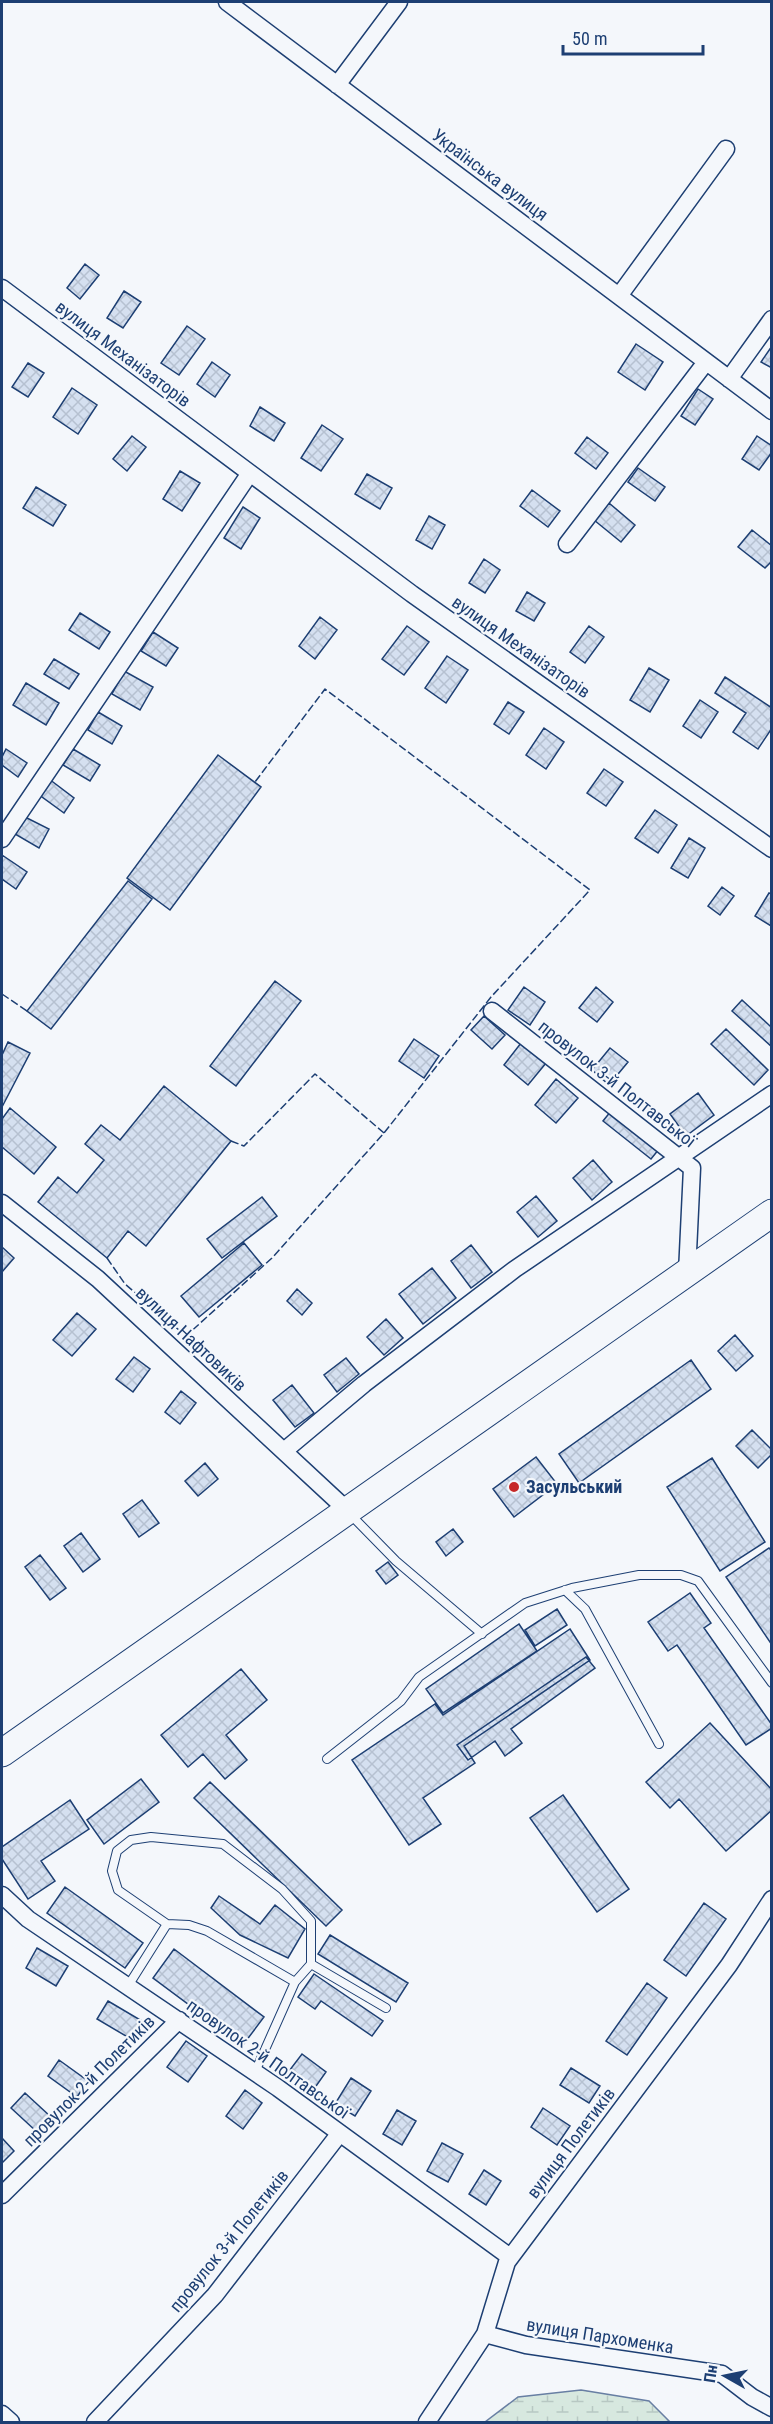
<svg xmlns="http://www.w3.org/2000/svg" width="773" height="2424" font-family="'Roboto Condensed',sans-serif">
	<defs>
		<pattern id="wetland-marsh" width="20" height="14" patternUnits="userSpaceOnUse" patternTransform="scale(1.5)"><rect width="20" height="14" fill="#d7e8df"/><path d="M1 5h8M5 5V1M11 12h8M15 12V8" fill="none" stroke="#b8c8c3"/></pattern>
		<pattern id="building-cross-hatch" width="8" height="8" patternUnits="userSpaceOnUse" patternTransform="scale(1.5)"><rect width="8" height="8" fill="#d5e0f0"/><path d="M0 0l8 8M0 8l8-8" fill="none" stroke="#b6c1d1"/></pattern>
	</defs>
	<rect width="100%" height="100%" fill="#f4f7fb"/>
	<path fill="url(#wetland-marsh)" stroke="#687fa3" stroke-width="1.5" d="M581,2390L649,2401L670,2422H485L518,2397Z"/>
	<path fill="url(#building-cross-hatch)" stroke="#1d3f73" stroke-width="1.5" d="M85,264L99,275L80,299L67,288Z
		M124,291L141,302L123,328L107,318Z
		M187,326L205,339L179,375L161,363Z
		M636,344L663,362L645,390L618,372Z
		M772,346V368L761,362Z
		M212,362L230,375L215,397L197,384Z
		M28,363L44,373L28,397L12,387Z
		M72,388L97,405L78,434L53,417Z
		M698,389L713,399L695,425L681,416Z
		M260,407L285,423L274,441L250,426Z
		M322,425L343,439L321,471L301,458Z
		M132,436L146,447L127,471L113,459Z
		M757,436L772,446V452L759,470L742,459Z
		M587,437L608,453L596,469L575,453Z
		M638,468L665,487L655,501L628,482Z
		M180,471L200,483L182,511L163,499Z
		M367,474L392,488L380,509L355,494Z
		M36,487L66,505L53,526L23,508Z
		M532,490L560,511L548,527L520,506Z
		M609,503L635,525L621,542L594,520Z
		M243,507L260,518L241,549L224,538Z
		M429,516L445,525L432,549L416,540Z
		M752,530L772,546V561L765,568L738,547Z
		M484,559L500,570L485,593L469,583Z
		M527,592L545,603L534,621L516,611Z
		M80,613L110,632L99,649L69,630Z
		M320,617L337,630L315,659L299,646Z
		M407,626L429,642L404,675L382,659Z
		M589,626L604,637L585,663L570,652Z
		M153,632L178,648L166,666L141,651Z
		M447,656L468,670L446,703L425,688Z
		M54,659L79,674L69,689L44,674Z
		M649,668L669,680L650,712L630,700Z
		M124,671L153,687L140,710L112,694Z
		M725,677L772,708V728L758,749L733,732L746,713L715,693Z
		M26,683L59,703L46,725L13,705Z
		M700,700L718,712L701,738L683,726Z
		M508,702L524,712L509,734L494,724Z
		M98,712L122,726L112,744L88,730Z
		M544,728L564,742L546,769L526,755Z
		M6,749L27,763L18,777L2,765V757Z
		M73,749L100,765L90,781L63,765Z
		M218,755L261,787L170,910L127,878Z
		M604,769L623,782L606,806L587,793Z
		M49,779L74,798L64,813L38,794Z
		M655,810L677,825L658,853L635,838Z
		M25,817L49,829L39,848L15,834Z
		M689,838L705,848L688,878L671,868Z
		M2,855L27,872L16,889L2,879Z
		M128,881L152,899L51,1029L27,1011Z
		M722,887L734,896L720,915L708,906Z
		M769,893L772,894L771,926L755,916Z
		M275,981L301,1001L236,1086L210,1066Z
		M524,987L545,1002L530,1025L508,1010Z
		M596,987L613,1002L597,1022L579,1008Z
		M742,1000L770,1026L772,1024V1047L732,1011Z
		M484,1016L505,1035L492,1049L471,1030Z
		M726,1029L768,1070L754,1085L711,1044Z
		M414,1039L439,1056L424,1078L399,1061Z
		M8,1042L30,1053L2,1107V1055Z
		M521,1043L546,1063L528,1085L504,1065Z
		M610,1048L628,1062L609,1085L592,1070Z
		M556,1079L578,1098L556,1123L535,1105Z
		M164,1086L231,1141L146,1246L128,1231L107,1258L38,1202L58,1177L77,1193L104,1160L85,1144L101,1125L120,1140Z
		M698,1093L714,1115L686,1136L670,1114Z
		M10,1108L56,1147L34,1174L2,1147V1119Z
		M611,1111L659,1149L651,1159L603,1121Z
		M593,1160L612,1182L592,1200L573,1178Z
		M536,1196L557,1221L538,1237L517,1212Z
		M262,1197L277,1216L222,1258L207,1239Z
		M244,1243L262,1265L199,1317L181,1296Z
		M471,1245L492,1272L471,1288L451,1261Z
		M2,1247L14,1258L2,1272Z
		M432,1268L456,1298L423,1324L399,1294Z
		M297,1289L312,1303L302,1315L287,1301Z
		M77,1313L96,1329L72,1356L53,1340Z
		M386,1319L403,1338L384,1355L367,1337Z
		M735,1335L753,1356L736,1371L718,1351Z
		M134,1357L150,1369L133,1392L116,1379Z
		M346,1358L359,1374L337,1392L324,1375Z
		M691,1360L711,1389L579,1483L559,1454Z
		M292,1385L314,1413L295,1427L273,1400Z
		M181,1391L196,1403L180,1424L165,1412Z
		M752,1430L772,1450V1454L758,1468L736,1446Z
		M536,1457L557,1484L514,1517L493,1489Z
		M712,1458L765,1542L720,1571L667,1487Z
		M205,1463L218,1479L198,1496L185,1481Z
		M142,1500L159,1523L139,1537L123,1514Z
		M453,1529L463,1542L446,1556L436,1542Z
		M81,1533L100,1559L83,1572L64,1546Z
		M769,1548L772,1551V1645L726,1577Z
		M40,1555L66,1588L50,1600L25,1567Z
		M388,1562L398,1575L386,1584L376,1571Z
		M690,1593L711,1623L704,1628L772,1725V1728L746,1745L677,1645L668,1651L648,1622Z
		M557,1609L567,1625L535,1646L525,1630Z
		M519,1624L537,1651L443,1713L426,1689Z
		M570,1629L590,1660L464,1746L475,1763L423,1798L441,1824L409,1845L352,1760L435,1704L443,1715Z
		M586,1657L595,1668L511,1729L522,1743L505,1756L495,1741L468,1760L457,1745Z
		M241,1669L267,1700L226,1735L247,1760L225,1779L203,1754L188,1767L161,1735Z
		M710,1723L772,1790V1810L726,1851L679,1799L670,1808L646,1782Z
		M141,1779L159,1802L104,1844L87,1820Z
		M210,1782L342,1910L326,1926L194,1798Z
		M563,1795L629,1889L597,1912L530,1818Z
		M70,1800L89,1829L41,1861L55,1881L28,1899L2,1859V1847Z
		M65,1887L143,1943L125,1968L47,1913Z
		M219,1896L260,1924L275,1905L305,1929L288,1958L240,1935L211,1908Z
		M704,1903L726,1919L686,1976L664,1960Z
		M330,1935L408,1983L396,2002L318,1954Z
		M37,1948L68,1966L56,1986L26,1968Z
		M174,1949L264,2017L243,2045L153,1978Z
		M314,1974L383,2021L372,2036L321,2001L315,2009L298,1997Z
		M647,1983L667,1998L627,2055L606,2041Z
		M108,2001L142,2021L131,2039L97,2019Z
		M186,2041L207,2056L188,2082L167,2067Z
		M302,2054L326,2072L314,2089L289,2071Z
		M59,2060L88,2081L77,2097L48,2076Z
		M571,2068L600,2086L589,2103L560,2085Z
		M351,2078L371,2091L355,2116L335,2104Z
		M245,2090L262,2103L243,2129L226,2116Z
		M25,2093L51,2117L37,2132L11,2108Z
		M543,2108L570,2126L557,2145L531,2127Z
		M397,2110L416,2121L402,2145L383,2134Z
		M2,2138L14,2151L2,2163Z
		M442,2143L463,2154L448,2182L427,2171Z
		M484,2170L501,2181L486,2205L469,2194Z"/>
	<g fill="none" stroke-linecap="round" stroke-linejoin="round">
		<defs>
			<path id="service" d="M349,1513L396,1561L482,1634
				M565,1590L585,1609L659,1744
				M327,1759L401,1701L419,1677L525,1603L572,1588L639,1575H681L698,1581L772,1683
				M295,1982L207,1931L189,1925L167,1924L118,1890L112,1871L117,1851L131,1840L151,1837L223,1844L282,1889L311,1921V1964L386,2008
				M128,1986L167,1924
				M255,2072L295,1982L311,1964"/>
			<path id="minor" d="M227,2L772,411
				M337,85L399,2
				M2,288L412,594L772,849
				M619,296L726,149
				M729,379L772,319
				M567,544L706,362
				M2,839L250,473
				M492,1011L692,1168L687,1273
				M2,1203L98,1279L348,1511
				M284,1451L364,1384L515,1269L772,1094
				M2,1895L28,1919L278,2088L510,2257
				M2,2195L179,2020
				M485,2334L526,2345L722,2374L752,2397L772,2408
				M2,2414L11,2422
				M95,2422L215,2295L340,2133
				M427,2422L485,2334L507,2262L729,1965L772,1899"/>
			<path id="primary" d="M2,1753L772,1213"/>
		</defs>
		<use href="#service" stroke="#1d3f73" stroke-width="10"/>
		<use href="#minor" stroke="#1d3f73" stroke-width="19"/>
		<use href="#primary" stroke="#1d3f73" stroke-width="29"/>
		<use href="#service" stroke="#f4f7fb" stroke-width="8"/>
		<use href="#minor" stroke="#f4f7fb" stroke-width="16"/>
		<use href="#primary" stroke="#f4f7fb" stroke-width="27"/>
		<path stroke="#1d3f73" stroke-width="1.5" stroke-dasharray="8 3" stroke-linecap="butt" d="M2,994L27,1011
			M231,1141L244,1146L315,1074L384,1133
			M107,1258L125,1284L186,1336L272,1258L384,1133L491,997L590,890L325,689L255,782"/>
	</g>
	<circle fill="#c62828" stroke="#f4f7fb" stroke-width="2" cx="514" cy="1487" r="6"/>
	<g text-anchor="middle" stroke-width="4.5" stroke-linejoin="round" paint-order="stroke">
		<g font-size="18" fill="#1d3f73" stroke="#f4f7fb">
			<text transform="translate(490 175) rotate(37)" y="6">Українська вулиця</text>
			<text transform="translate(123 354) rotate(37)" y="6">вулиця Механізаторів</text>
			<text transform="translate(521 647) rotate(35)" y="6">вулиця Механізаторів</text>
			<text transform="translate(617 1084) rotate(38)" y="6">провулок 3-й Полтавської</text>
			<text transform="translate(191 1339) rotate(43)" y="6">вулиця Нафтовиків</text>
			<text transform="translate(268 2059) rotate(35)" y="6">провулок 2-й Полтавської</text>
			<text transform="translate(89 2081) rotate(-45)" y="6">провулок 2-й Полетиків</text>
			<text transform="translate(571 2143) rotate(-53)" y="6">вулиця Полетиків</text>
			<text transform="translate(229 2241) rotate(-51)" y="6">провулок 3-й Полетиків</text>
			<text transform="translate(600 2336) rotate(9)" y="6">вулиця Пархоменка</text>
		</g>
		<g font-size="18" font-weight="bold" fill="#1d3f73" stroke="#f4f7fb" text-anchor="start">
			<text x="526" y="1493">Засульський</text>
		</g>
	</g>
	<rect width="773" height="2424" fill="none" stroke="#1d3f73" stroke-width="6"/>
	<g transform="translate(725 2376) rotate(279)" stroke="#f4f7fb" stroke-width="4.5" paint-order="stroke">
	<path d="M0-4.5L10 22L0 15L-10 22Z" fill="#1d3f73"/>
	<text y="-9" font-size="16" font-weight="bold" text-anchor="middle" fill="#1d3f73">Пн</text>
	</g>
	<path d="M563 45v9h140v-9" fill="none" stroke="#1d3f73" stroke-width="3"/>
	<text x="572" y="45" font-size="18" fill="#1d3f73" stroke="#f4f7fb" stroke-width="4.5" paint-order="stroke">50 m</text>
</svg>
